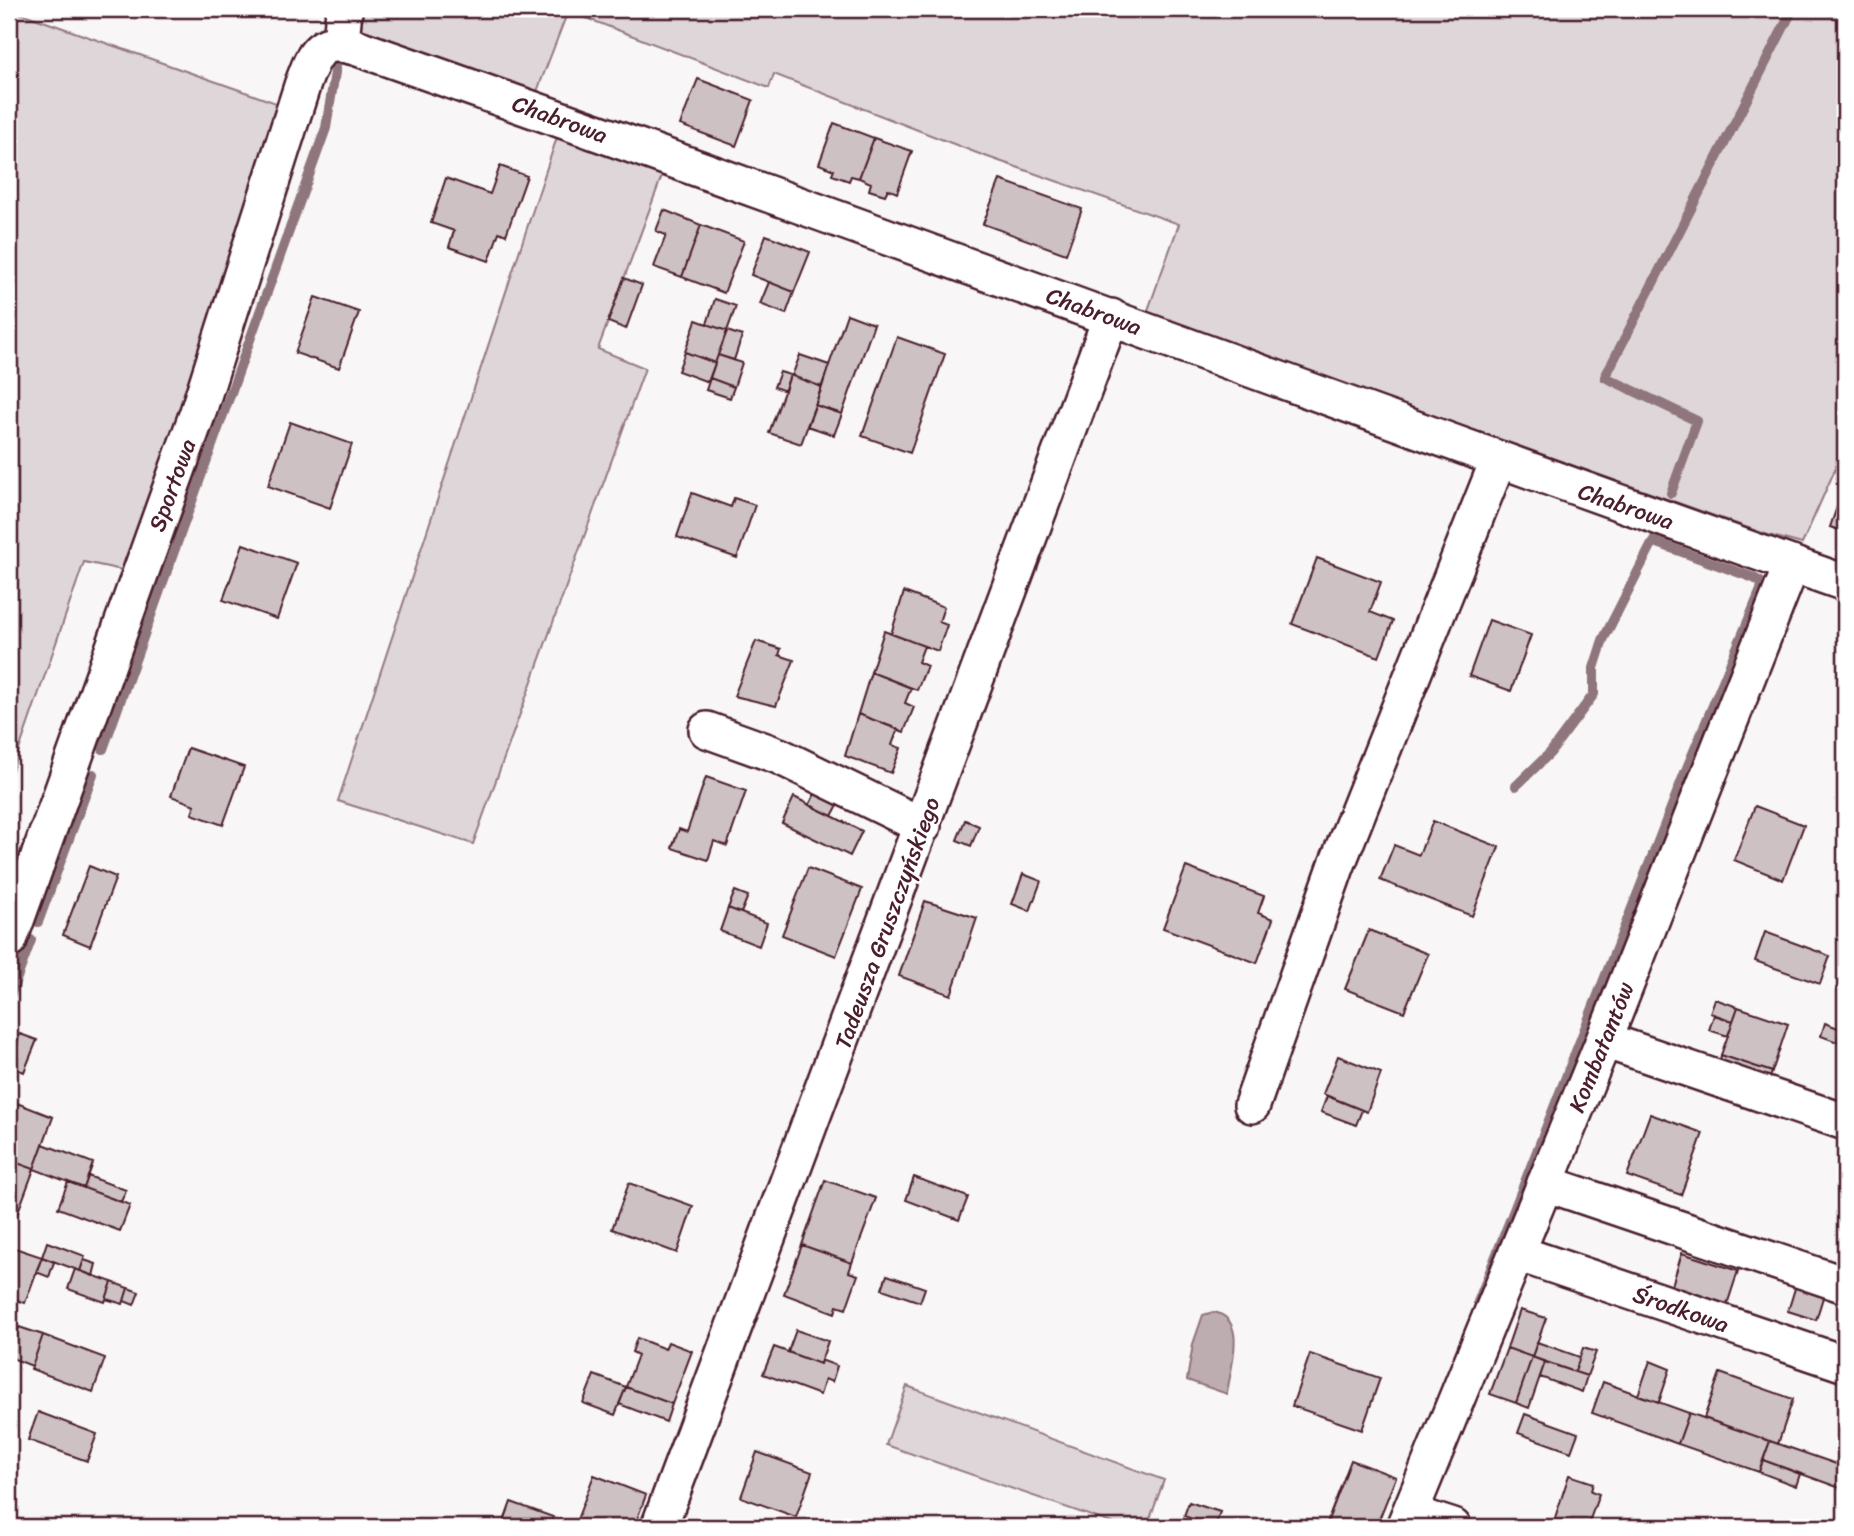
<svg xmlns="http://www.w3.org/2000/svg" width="1854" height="1536" font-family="Sriracha,sans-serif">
	<rect width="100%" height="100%" fill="#f8f6f7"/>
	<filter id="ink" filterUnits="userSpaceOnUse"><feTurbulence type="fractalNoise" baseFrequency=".0143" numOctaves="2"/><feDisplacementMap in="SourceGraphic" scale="14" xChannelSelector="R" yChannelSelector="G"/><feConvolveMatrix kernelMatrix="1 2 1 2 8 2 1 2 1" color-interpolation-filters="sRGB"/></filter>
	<g filter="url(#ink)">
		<path fill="#ded6d9" stroke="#947a82" stroke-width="2" d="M9,9L282,105L127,571L84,562L9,779Z
			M364,9H1845V467L1837,465L1802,544L1765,534L1147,313L1179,224L982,155L774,74L769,88L568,11L536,94L360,32Z
			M558,134L664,170L598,349L645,368L473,844L338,801Z
			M907,1386L1164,1480L1147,1527H1123L886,1445Z"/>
		<path fill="#bdadb0" stroke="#8f747b" stroke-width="2" d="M1213,1312C1249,1318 1230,1368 1227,1394L1187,1380L1193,1344L1203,1315Z"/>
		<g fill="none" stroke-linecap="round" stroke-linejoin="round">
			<path stroke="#8f747b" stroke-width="10" d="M1671,493L1697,421L1605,377L1793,9
				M103,749L326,128L336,66
				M1516,786L1550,753L1594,694V668L1603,640L1655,538
				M38,922L93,774
				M9,999L31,940
				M1478,1302L1684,775L1761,590L1762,583L1754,578L1655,542"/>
		</g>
		<path fill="#cdc1c4" stroke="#4a1f2b" stroke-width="2" d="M698,79L753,100L736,146L680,125Z
			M834,123L874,138L859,178L851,176L849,181L832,175L834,170L819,164Z
			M874,138L912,151L897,193L888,189L885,195L869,190L871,183L859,178Z
			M500,166L527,176L506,235L499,232L489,261L449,247L454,231L431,223L446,178L490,194Z
			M1000,180L1082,209L1066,254L983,224Z
			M664,210L701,225L682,277L654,267L666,235L656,231Z
			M701,225L744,241L724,293L682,277Z
			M766,235L810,252L794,292L751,275Z
			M624,278L642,285L626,329L608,322Z
			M769,282L794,292L786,314L760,304Z
			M315,297L359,312L339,368L295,353Z
			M715,299L736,306L727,331L707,324Z
			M847,314L874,324L842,414L815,405Z
			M696,320L727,331L715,363L685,352Z
			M727,331L742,336L734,360L718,355Z
			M897,337L945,354L910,453L862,436Z
			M685,352L715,363L708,382L678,371Z
			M718,355L742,363L734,387L710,378Z
			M800,355L829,365L822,387L792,376Z
			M780,372L790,375L785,391L774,387Z
			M790,375L822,387L801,444L769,433Z
			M710,378L734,387L730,398L706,390Z
			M815,405L842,414L834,435L807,426Z
			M290,422L352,444L330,508L268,486Z
			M1845,484V532L1830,527Z
			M692,493L731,507L734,498L755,505L737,558L677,537Z
			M243,544L297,563L277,619L223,600Z
			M1317,558L1381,582L1370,612L1393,621L1379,657L1292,624Z
			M904,592L944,607L939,622L947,625L938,651L891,634Z
			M1489,620L1531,635L1511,691L1469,676Z
			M884,631L924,646L918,662L927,666L917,690L871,672Z
			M756,641L781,649L779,655L794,660L776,706L734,696Z
			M871,672L911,688L905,703L914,707L904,732L858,714Z
			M858,714L898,729L892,745L901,748L891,773L845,756Z
			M188,748L244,767L223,825L192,814L195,805L171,796Z
			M706,777L746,791L727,846L714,841L708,860L672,848L679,829L687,832Z
			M817,790L840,801L832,816L809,805Z
			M794,797L862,831L850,856L782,823Z
			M1755,806L1804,825L1783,880L1734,860Z
			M965,820L979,826L971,846L957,840Z
			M1433,821L1499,847L1472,916L1380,880L1394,845L1419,855Z
			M89,866L116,877L90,946L63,935Z
			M1186,867L1264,896L1258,913L1273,919L1257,963L1163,928Z
			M808,868L862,889L836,956L782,935Z
			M1023,874L1041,881L1030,911L1012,904Z
			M735,891L748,896L741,913L728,908Z
			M925,901L977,918L951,995L899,976Z
			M728,908L767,923L759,946L720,931Z
			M1369,930L1428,954L1404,1012L1345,989Z
			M1765,932L1830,956L1820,984L1755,961Z
			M1715,999L1738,1007L1733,1021L1710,1013Z
			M1738,1007L1788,1024L1772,1072L1721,1055Z
			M1714,1015L1733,1021L1728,1036L1709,1030Z
			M1825,1023L1841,1029L1837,1042L1821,1036Z
			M1840,1031L1845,1033V1044L1837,1042Z
			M20,1034L37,1040L24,1072L9,1066Z
			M1721,1055L1772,1072L1767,1086L1718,1070Z
			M1338,1056L1381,1073L1367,1112L1323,1094Z
			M1327,1096L1362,1110L1356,1125L1321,1112Z
			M9,1100L53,1117L34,1169L9,1160Z
			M1650,1114L1703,1133L1681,1195L1627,1176Z
			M43,1144L93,1163L84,1188L34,1169Z
			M9,1160L34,1169L12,1228L9,1227Z
			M88,1176L126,1190L121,1202L84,1188Z
			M914,1177L968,1197L959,1220L906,1200Z
			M825,1180L876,1198L852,1263L802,1245Z
			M68,1182L130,1205L120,1231L58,1208Z
			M629,1183L693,1206L677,1253L612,1229Z
			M47,1242L85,1256L80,1271L42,1257Z
			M802,1245L852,1263L849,1272L858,1275L846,1309L837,1306L835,1313L784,1294Z
			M9,1246L42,1257L25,1303L9,1297Z
			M1682,1253L1738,1271L1724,1314L1669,1295Z
			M42,1257L54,1262L49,1277L36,1272Z
			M84,1260L96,1264L93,1276L80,1271Z
			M75,1269L112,1282L105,1302L68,1289Z
			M887,1275L925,1288L920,1302L882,1289Z
			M112,1282L128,1288L123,1304L106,1299Z
			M1797,1282L1825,1291L1816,1320L1788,1311Z
			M128,1288L139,1292L134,1305L124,1301Z
			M1520,1310L1546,1318L1532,1357L1507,1348Z
			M19,1327L43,1335L32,1366L9,1357Z
			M796,1330L828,1341L820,1364L788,1352Z
			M43,1335L105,1358L93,1392L31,1369Z
			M637,1338L665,1349L668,1342L692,1351L672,1404L626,1387L638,1355L632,1352Z
			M1537,1342L1580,1357L1575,1372L1532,1357Z
			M774,1347L820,1364L821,1360L837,1366L832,1382L825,1379L820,1395L763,1374Z
			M1507,1348L1532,1357L1516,1403L1490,1394Z
			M1583,1348L1596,1352L1587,1376L1575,1372Z
			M1310,1354L1380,1378L1362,1430L1292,1406Z
			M1532,1357L1545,1362L1529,1408L1516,1403Z
			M1650,1361L1670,1369L1659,1402L1638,1395Z
			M1545,1362L1587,1376L1582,1392L1540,1377Z
			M1720,1373L1793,1399L1778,1444L1704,1418Z
			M594,1375L626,1387L615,1415L583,1403Z
			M1603,1382L1689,1413L1678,1444L1592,1413Z
			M626,1387L672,1404L666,1422L619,1404Z
			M38,1412L97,1434L87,1461L28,1440Z
			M1689,1413L1770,1441L1759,1472L1678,1444Z
			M1525,1414L1578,1433L1571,1452L1518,1433Z
			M1770,1441L1845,1467L1843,1489L1763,1460Z
			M757,1452L812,1472L796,1517L741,1497Z
			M1351,1460L1396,1477L1376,1527H1338L1327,1523Z
			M1763,1460L1800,1474L1796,1486L1759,1472Z
			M594,1475L646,1495L634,1527L575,1525Z
			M1569,1475L1593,1483L1591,1491L1599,1494L1588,1525L1581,1522L1579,1527H1552Z
			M511,1502L553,1517L549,1527H502Z
			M1189,1502L1220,1512L1215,1527L1184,1516Z"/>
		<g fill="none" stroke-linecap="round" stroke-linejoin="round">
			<defs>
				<path id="minor" d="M341,43L344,9
					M707,730L779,756L923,826
					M9,940L197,415L302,86C314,53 319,36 358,48C855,221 1348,408 1845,583
					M1604,1040L1845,1122
					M1252,1105L1336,867L1498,461
					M1545,1183L1845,1285
					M1517,1253L1845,1364
					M1410,1513L1453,1527
					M659,1527L1111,317
					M1404,1527L1604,1040L1792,564"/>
			</defs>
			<use href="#minor" stroke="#4a1f2b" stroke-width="40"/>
			<use href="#minor" stroke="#fff" stroke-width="35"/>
		</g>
	</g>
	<g text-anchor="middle" stroke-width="5" stroke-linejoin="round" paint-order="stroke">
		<g font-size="23" fill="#4a1f2b" stroke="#fff">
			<text transform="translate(560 119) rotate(20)" y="8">Chabrowa</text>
			<text transform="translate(1094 311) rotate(20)" y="8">Chabrowa</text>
			<text transform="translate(172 485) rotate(-70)" y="8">Sportowa</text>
			<text transform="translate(1626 506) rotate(19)" y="8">Chabrowa</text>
			<text transform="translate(887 923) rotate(-70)" y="8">Tadeusza Gruszczyńskiego</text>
			<text transform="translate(1601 1047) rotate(-68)" y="8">Kombatantów</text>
			<text transform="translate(1681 1309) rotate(19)" y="8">Środkowa</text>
		</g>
	</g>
	<rect width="1854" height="1536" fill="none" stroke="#fff" stroke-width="35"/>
	<rect x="18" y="18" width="1819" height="1501" fill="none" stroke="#4a1f2b" stroke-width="2.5" filter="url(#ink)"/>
</svg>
